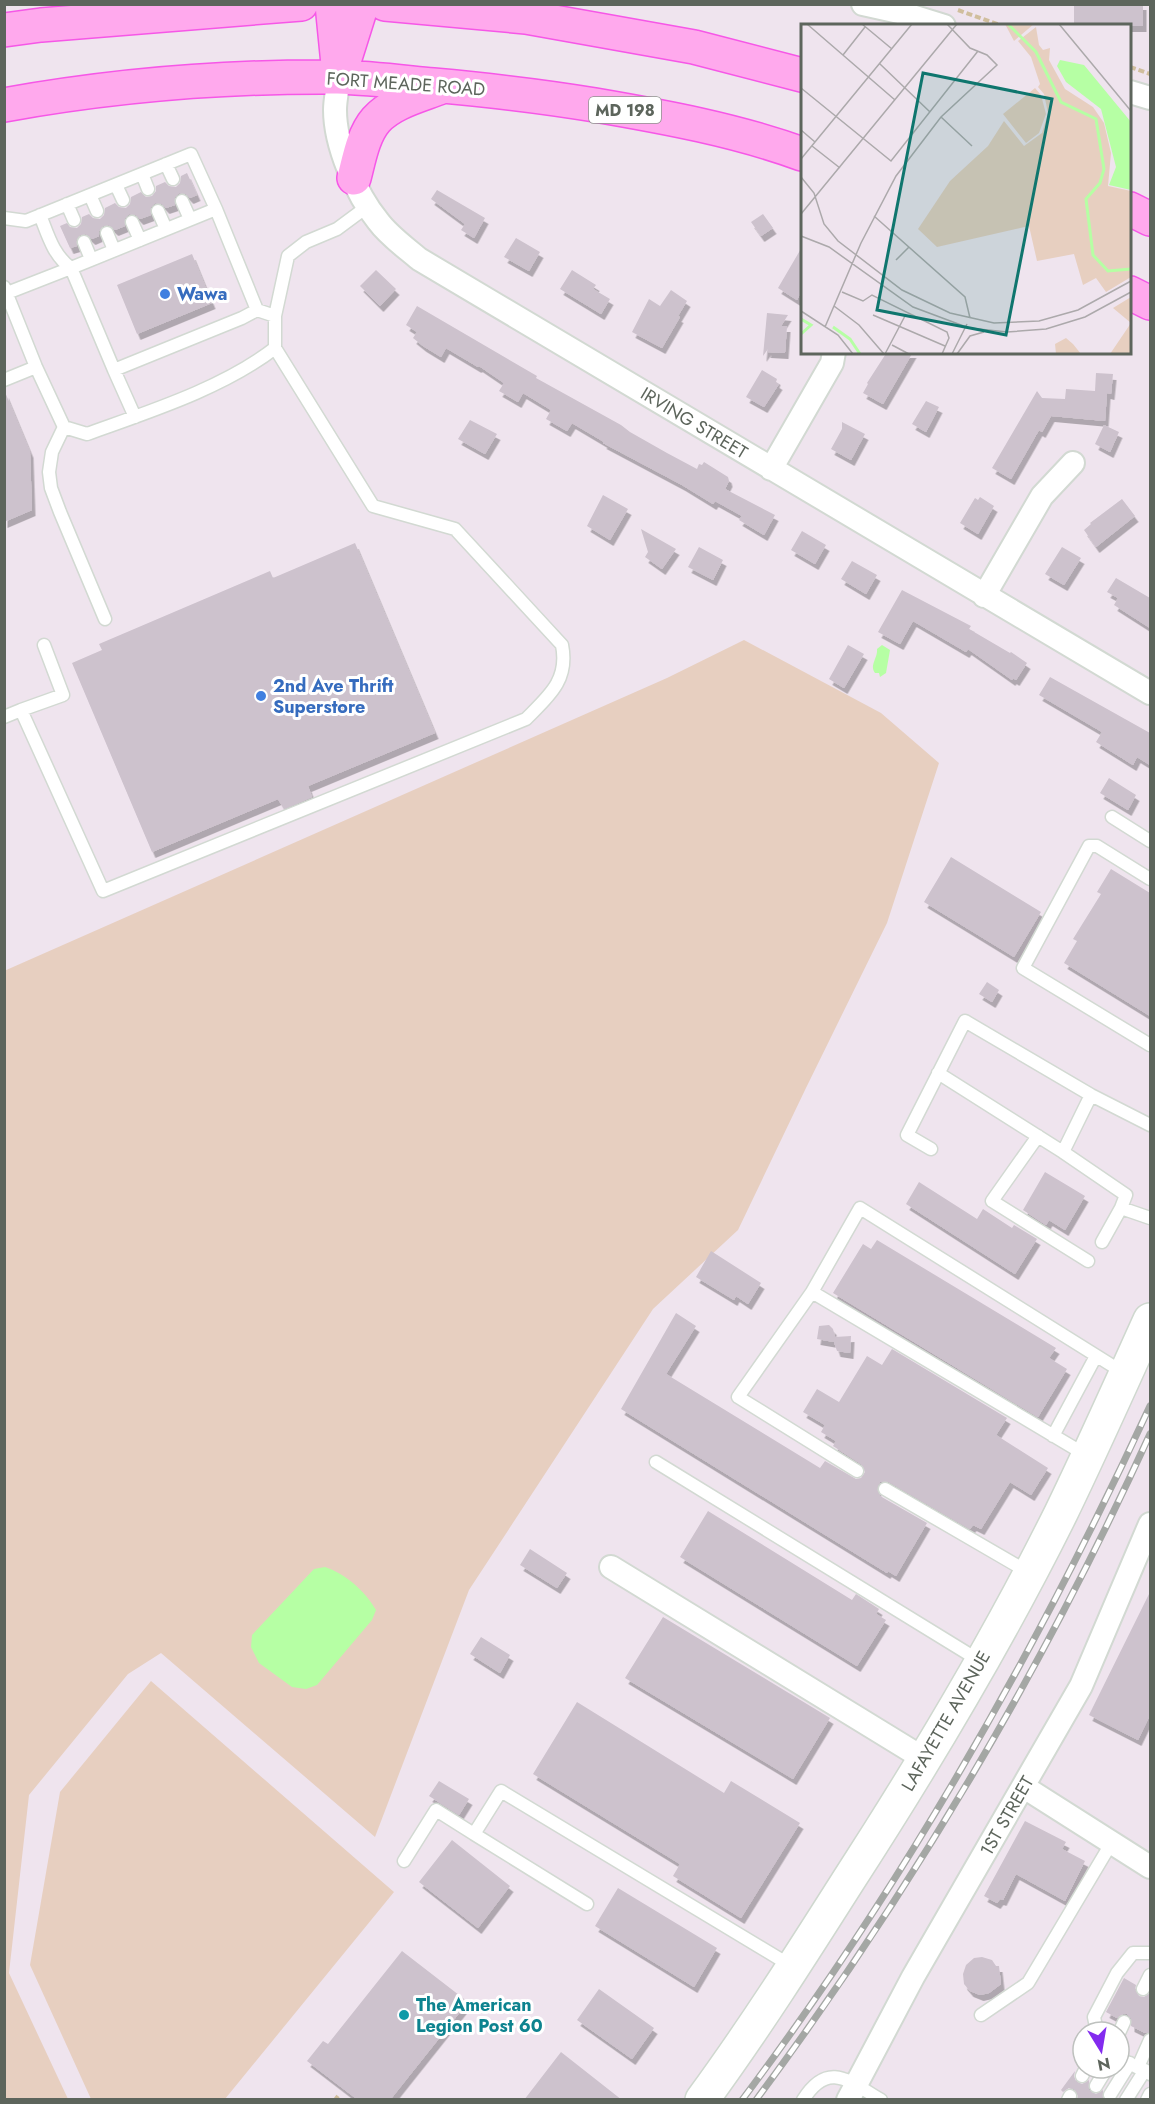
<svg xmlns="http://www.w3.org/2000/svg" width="1155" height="2104" font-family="Jost,sans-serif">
	<defs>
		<filter id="shadow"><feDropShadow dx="3.5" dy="6" stdDeviation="0" flood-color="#0004"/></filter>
	</defs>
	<rect width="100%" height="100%" fill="#efe4ee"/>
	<path fill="#e7cfc0" d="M744,640L881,713L939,763L887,923L805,1090L738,1230L653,1309L469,1590L375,1837L161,1653L128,1674L29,1795L9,1973L68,2099H5L4,971L667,678Z
		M151,1681L394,1892L225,2099H91L30,1965L60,1792Z"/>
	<path fill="#b6ffa4" d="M882,645L890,650L886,673L880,677L879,673H875C869,665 878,658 877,649Z
		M325,1567C346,1574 365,1591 376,1610L372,1620L317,1685L306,1689L292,1687L259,1663L251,1647L252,1635L314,1569Z"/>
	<path fill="#cdc2cd" filter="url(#shadow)" d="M1074,4H1143V26H1074Z
		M187,173L197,195L190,198L186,194L179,193L175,197V205L166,208L162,204L155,203L151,207V215L140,219L136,215L129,214L125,218V226L115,230L109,225L103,226L99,231V236L92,239L86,234L80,235L76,240L77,246L70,248L60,226L67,223L70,227L77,228L81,224L82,217L89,214L93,218L100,219L104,215L105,208L115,203L119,207L126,208L130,204L131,197L141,192L146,197L152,196L156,191V186L165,182L169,186L176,187L180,183L181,176Z
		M437,190L485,218L474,238L461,230L465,224L431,199Z
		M763,214L773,228L761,236L751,222Z
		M516,238L540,252L529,271L504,257Z
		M802,247V290L797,300L778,288Z
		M192,254L212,303L137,334L117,285Z
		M376,270L396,289L380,306L360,286Z
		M572,270L596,285L593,289L610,299L601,314L560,289Z
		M671,290L687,301L678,316L680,317L662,348L632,332L649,299L660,306Z
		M417,306L537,376L536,378L621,425L630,432L667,453L697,469L699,464L702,465L704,462L728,477L729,481L725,489L775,515L764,535L739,520L742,516L715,501L713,504L682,485L603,443L604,442L572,423L567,431L546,419L551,410L523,393L518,402L499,391L504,383L479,366L478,367L446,348L441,357L423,346L413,338L417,332L406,325Z
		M767,313L788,315L781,326H787L785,353L767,352L768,349L763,356Z
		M887,352H913L883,404L863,393L868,384L867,383Z
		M762,370L777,379L776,382L779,384L764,407L746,397Z
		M1096,373L1113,374L1111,394L1107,393L1105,421L1051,416L1042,432L1039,430L1011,479L992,468L1037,391L1042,398L1065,399L1066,389L1095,391Z
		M5,392L30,452L32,510L4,522Z
		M926,401L939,407L926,432L912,424Z
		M470,420L497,434L485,454L458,439Z
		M842,422L865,434L851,460L831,449L842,429Z
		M1104,425L1119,432L1110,452L1095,444Z
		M603,495L628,509L610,540L587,526Z
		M980,497L994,506L978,534L960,523L975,498L978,500Z
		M1122,499L1135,516L1096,547L1084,530L1091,524L1090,523Z
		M641,529L676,549L662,569L645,557L648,552Z
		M802,531L826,545L815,564L791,550Z
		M355,543L435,733L308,786L312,797L284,809L278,799L152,852L72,663L102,650L99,644L270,571L273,578Z
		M699,547L723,560L713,580L688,567Z
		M1062,547L1081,558L1064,585L1045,574Z
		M852,561L877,575L866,594L841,579Z
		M1116,578L1150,598V628L1114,605L1118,598L1107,592Z
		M902,590L971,626L969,629L1010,653L1011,652L1027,663L1016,680L1013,678L1012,680L968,649L966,652L913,621L900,644L878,632Z
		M848,645L864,654L844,688L829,679Z
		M1050,677L1150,733V765L1137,757L1133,765L1096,742L1102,732L1039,695Z
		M1109,778L1136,795L1128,810L1100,793Z
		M951,857L1041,912L1014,957L924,902Z
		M1111,869L1150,893V1016L1064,963L1077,941L1073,939L1101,894L1097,892Z
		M987,982L999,990L992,1002L979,994Z
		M1045,1172L1085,1196L1065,1230L1049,1220L1046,1225L1023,1210Z
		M919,1182L977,1219L983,1209L1012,1228L1014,1225L1037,1239L1015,1274L906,1204Z
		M877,1240L1056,1348L1049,1358L1067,1369L1038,1417L833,1293L863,1244L871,1249Z
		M711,1251L761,1283L748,1304L736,1296L734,1300L696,1277Z
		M676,1313L696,1326L666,1374L820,1468L825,1461L856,1479L861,1478L865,1472L861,1464L833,1446L836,1441L821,1432L825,1425L803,1412L817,1389L839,1402L867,1356L882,1365L892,1349L1007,1418L996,1435L1048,1468L1031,1495L1010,1482L981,1529L973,1525L970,1529L889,1482H880L877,1488L880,1496L927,1523L896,1576L888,1571L887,1573L621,1409Z
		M829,1325L833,1329L835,1337L851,1336L850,1353L837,1351L834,1342L817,1339L819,1326Z
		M708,1511L852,1600L856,1594L879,1609L876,1614L886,1620L857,1666L680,1557Z
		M530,1549L567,1573L557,1588L520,1565Z
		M1150,1592V1715L1138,1740L1089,1715Z
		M663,1617L830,1718L793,1779L625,1678Z
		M481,1637L510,1655L500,1673L470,1654Z
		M577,1702L724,1793L731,1781L800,1823L741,1918L673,1876L680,1864L533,1774Z
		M439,1781L469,1799L459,1815L429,1796Z
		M1025,1821L1066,1842L1062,1849L1085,1861L1065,1901L1016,1874L1003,1900L1000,1899L997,1903L984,1896Z
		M452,1840L510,1886L478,1928L419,1882Z
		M618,1888L717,1948L694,1987L595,1926Z
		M402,1951L468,2002L390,2100H358L307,2061L323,2041L328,2044Z
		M982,1957L992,1960L996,1966H999L1001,1984L989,1993L980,1995L970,1991L964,1984L963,1974L966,1965L974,1958Z
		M1124,1978L1136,1985L1135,1990L1139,1996L1144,1997L1150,1993V2032L1145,2033L1131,2026V2018L1127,2014H1123L1117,2018L1106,2012Z
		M599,1989L654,2028L632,2059L577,2020Z
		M561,2052L622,2100H524Z
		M1075,2071L1074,2076L1076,2081L1082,2084L1089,2080V2090L1096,2094L1103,2090V2100H1077L1078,2095L1074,2089L1069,2088L1063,2092L1061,2090Z"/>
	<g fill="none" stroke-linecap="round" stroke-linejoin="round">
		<defs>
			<path id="lane" d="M166,164L173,179
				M142,174L148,189
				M116,185L123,200
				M90,195L97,211
				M182,201L190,219
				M67,204L74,220
				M158,211L166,229
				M40,215C48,235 53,255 71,268
				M4,218L26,221L191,154L216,209L257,310L275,316
				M132,222L140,240
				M107,233L114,250
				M84,242L91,259
				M4,287L36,367L64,427L87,434C148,412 224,388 275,348
				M7,293L71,268
				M114,370L71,268L216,209
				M4,380L36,367
				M135,417L114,370L242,318L257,310
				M64,427L52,452L49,472L51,488L60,512L105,619
				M44,645L63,695L21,710L103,891L526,719C549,696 569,680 562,645L455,529L373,506L275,348V316L288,256L306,242L337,229L368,206
				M4,717L21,710
				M1112,817L1150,841
				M1150,879L1097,846H1089L1023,968L1150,1045
				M938,1073L1063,1152
				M1038,1136L992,1201L1088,1261
				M931,1149L907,1135L965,1021L1091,1095
				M1121,1208L1126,1195L1063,1152L1091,1095L1150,1125
				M1102,1242L1121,1208L1150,1218
				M812,1292L738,1397L857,1471
				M1053,1436L1096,1356
				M1086,1455L812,1292L860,1208L1124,1373
				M656,1462L980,1661
				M885,1489L1028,1572
				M474,1834L587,1904
				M404,1861L436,1810L474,1834L501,1791L793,1967
				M1143,1989L1150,1975
				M981,2015L1028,1983L1112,1842
				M1097,2032L1094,2017L1117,1973L1133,1953H1150
				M1119,2033L1124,2022
				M1119,2058L1150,2074
				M1138,2067L1150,2040
				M1082,2076L1086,2068
				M1096,2086L1107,2068
				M1110,2095L1130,2063
				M803,2100C828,2060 849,2081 881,2100
				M1068,2100L1070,2096
				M1126,2100L1145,2070
				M1147,2100L1150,2094"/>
			<path id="street" d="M863,4L899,12L944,26
				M339,77C338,88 335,99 335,110C335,145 356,194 378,221C389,236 405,247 419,259L1150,693
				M1130,92L1150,98
				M771,469L832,363L834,352
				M984,596L1042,496L1073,463
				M611,1567L926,1760
				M1024,1787L1150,1867
				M848,2100L913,1977L1081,1686L1150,1524"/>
			<path id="secondary" d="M702,2100C754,2029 801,1955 848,1881C925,1762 998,1640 1061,1513C1092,1449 1121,1384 1150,1320"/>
			<path id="primary" d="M332,4L338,64
				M385,4L526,17L694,47L802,75
				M4,30L41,25L301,4
				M339,77L362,4
				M4,105C115,85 226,76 338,77C370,78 402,82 433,85C488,90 541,96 595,105C665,117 736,130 802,154
				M354,178C359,159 363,135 376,120C391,103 418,96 439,88
				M1130,209L1150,219
				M1130,293L1150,303"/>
		</defs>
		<use href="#lane" stroke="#d2d9d2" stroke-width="15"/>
		<use href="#street" stroke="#d2d9d2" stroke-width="26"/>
		<use href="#secondary" stroke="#cfd8cf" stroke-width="36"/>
		<use href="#primary" stroke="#f657e7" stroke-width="36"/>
		<path stroke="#d0be9d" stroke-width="4" stroke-dasharray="6 3" stroke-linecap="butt" d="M958,10L1003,26
			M1130,67L1150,74
			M335,2100L338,2096"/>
		<use href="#lane" stroke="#fff" stroke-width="12"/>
		<use href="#street" stroke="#fff" stroke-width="22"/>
		<use href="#secondary" stroke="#fff" stroke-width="33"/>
		<use href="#primary" stroke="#ffa9ed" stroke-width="33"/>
		<defs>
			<path id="rail" d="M742,2100C903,1886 1038,1648 1150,1406
				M756,2100C910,1893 1043,1669 1150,1434"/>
		</defs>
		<use href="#rail" stroke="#a4a7a4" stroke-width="7"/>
		<use href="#rail" stroke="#fff" stroke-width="4.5" stroke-dasharray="14" stroke-linecap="butt"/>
	</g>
	<g fill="#3f7fe0" stroke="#fff" stroke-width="2">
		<circle cx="165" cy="294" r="6"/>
		<circle cx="261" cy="696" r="6"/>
	</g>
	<circle fill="#0f9aa8" stroke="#fff" stroke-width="2" cx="404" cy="2015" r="6"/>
	<g text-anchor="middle" stroke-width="6" stroke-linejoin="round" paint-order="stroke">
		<rect fill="#fff" stroke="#8e938d" stroke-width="1.5" x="589" y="97" width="72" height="26" rx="4.5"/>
		<g font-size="16" font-weight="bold" fill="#5d655c">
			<text x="625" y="116">MD 198</text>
		</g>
		<g font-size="18" fill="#5d655c" stroke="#fff">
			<text transform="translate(406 84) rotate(4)" y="6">FORT MEADE ROAD</text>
			<text transform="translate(694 423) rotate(31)" y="6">IRVING STREET</text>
			<text transform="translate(946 1721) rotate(-60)" y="6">LAFAYETTE AVENUE</text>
			<text transform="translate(1007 1816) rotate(-60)" y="6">1ST STREET</text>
		</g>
		<g font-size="18" font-weight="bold" fill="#366cbe" stroke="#fff" text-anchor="start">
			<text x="177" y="300">Wawa</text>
			<text x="273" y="692">2nd Ave Thrift<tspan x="273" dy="21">Superstore</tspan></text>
		</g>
		<g font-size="18" font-weight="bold" fill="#0d838f" stroke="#fff" text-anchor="start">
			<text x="416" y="2011">The American<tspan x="416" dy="21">Legion Post 60</tspan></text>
		</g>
	</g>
	<g transform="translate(801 24)">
		<rect width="330" height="330" fill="#efe4ee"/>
		<path d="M204,0H233L213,17ZM235,3L238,21L242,26L249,24L248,36L264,65L292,83L303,99L310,129L307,162L330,167V253L305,268L295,254L282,261L273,230L236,237L228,202L136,223L117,205L149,157L187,122L203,97L223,122L241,109L247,89L243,70L237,63L239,60L230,33L217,17ZM234,64L240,71L245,90L238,109L225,119L202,90ZM330,273V330H309L330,299L312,284ZM265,314L272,320L280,330H255L254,320Z" fill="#e7cfc0"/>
		<path d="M259,36L283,41L330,98V166L308,161L315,143L300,85L265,58L256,42Z" fill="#b6ffa4"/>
		<path fill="none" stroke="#b6ffa4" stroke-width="3" d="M207,0L235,28L260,78L295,95L303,145L299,159L285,175L292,231L307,247L330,245M0,295L10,301L0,310M32,303L49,315L59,330"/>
		<path fill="none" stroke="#aca9ab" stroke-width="1.5" d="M6,0L94,76M61,0L91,25M258,0L330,87M42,31L64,3M79,40L129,88M0,64L90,137L177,27M140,93L171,122M0,106L14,118M11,122L39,144M0,135L111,0M0,153L13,169L23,200L37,217L101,266L149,289L193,299L238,297L277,286L330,257M0,190L156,0M73,192L164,273L169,294M0,212L28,223L112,283L168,304L206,308L245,305L284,293L330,268M95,236L108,223M41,268L62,277L71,271L146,308L148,314L141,330M33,282L58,301L83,330M0,287L37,311L52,330M72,291L144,322M24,303L60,219L95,152L140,93L196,41L186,31L169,24L146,0M91,321L108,330M84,330L105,290M151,330L166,300M156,330L169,312L183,308"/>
		<path fill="#0f766e" fill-opacity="0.15" stroke="#0f766e" stroke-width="3" d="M122,49L251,75L205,311L76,286Z"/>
		<rect width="330" height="330" fill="none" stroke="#5d655c" stroke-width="3"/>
	</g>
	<rect width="1155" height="2104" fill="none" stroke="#5d655c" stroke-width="12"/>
	<g transform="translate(1101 2050) rotate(169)"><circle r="28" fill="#ffffff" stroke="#bec1be" stroke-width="1.5"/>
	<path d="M0-4.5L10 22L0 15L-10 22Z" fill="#832bef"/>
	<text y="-9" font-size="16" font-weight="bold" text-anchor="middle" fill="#5d655c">N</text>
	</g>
</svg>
